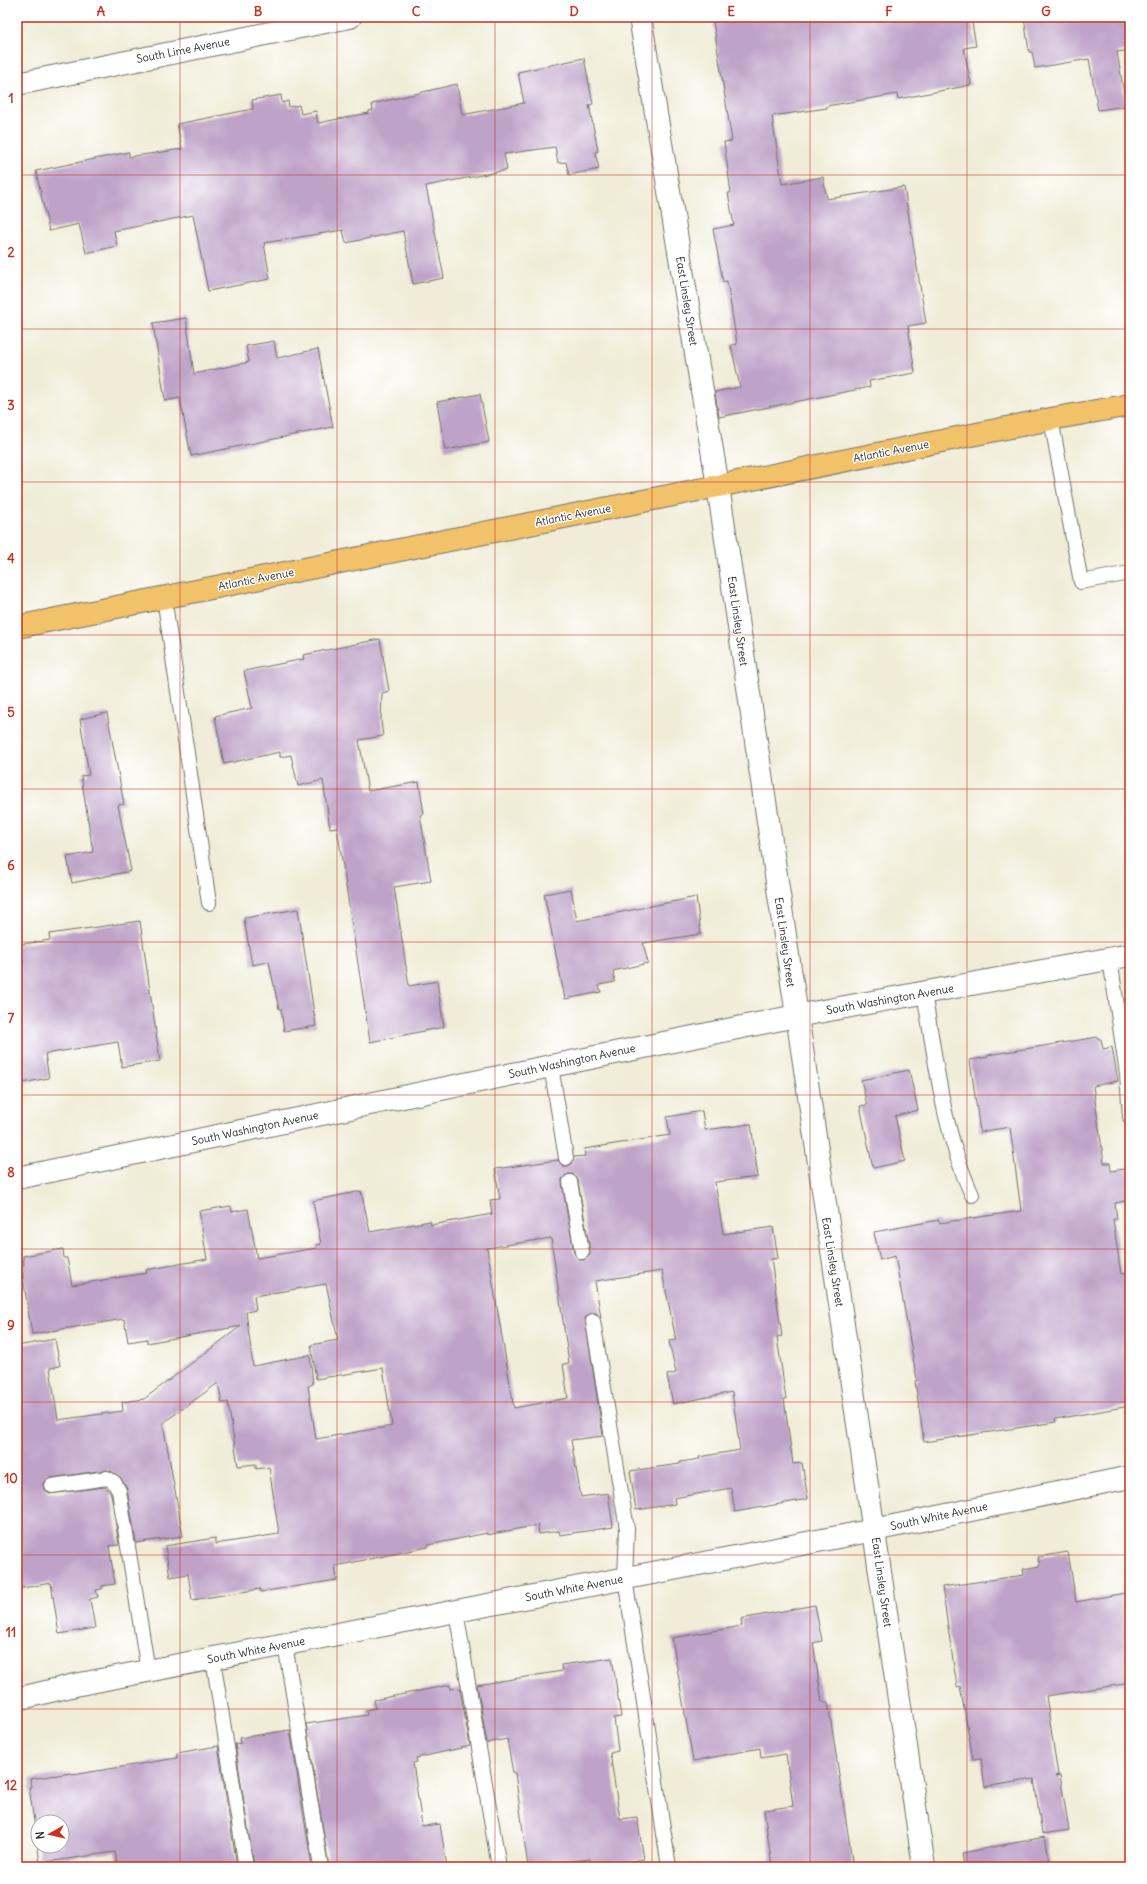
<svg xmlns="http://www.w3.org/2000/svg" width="1147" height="1884" font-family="Delius,sans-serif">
	<rect width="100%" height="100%" fill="#fff"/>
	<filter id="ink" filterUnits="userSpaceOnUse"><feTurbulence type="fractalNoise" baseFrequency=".025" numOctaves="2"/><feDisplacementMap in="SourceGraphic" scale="8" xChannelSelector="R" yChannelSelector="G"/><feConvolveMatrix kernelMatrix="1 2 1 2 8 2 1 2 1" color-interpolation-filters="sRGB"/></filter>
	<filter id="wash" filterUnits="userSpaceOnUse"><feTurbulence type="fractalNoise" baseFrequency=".012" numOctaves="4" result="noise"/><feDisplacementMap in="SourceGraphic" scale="16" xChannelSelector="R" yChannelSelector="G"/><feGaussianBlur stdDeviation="0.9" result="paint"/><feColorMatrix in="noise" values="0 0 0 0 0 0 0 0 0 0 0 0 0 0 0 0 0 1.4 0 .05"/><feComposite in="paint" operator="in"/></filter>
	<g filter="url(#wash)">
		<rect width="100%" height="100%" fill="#f0ecd7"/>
		<g id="blocks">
			<path fill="#bea2c8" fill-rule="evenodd" d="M744,17H971L976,46L964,48L971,85L898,99L897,94L827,106V108L772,116L782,184L823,177L827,199L904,187L926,323L908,326L915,373L869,381L870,387L719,417L715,392L740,387L731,345L737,344L727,281L723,282L713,229L734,225L728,193H731L724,142L732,141L713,21Z
				M1024,17H1130V50L1117,52L1126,106L1098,110L1089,59L1035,68L1032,52H1029Z
				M584,58L593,104L589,105L598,151L595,152L599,169L569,175L566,162L558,163L555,147L504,154L507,170L426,186L444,278L413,284L403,231L346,243L343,230L264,243L270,279L208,291L193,215L114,231L117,246L86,253L79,224L49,231L36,171L129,152V157L182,149L177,124L253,109L252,100L281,95L282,103L288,101L289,107L299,105L301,114L316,111L318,123L369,113V111L373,110L372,104L457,84L462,115L524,103L518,72Z
				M186,318L194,374L249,362L246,346L274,341L277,358L318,349L333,427L191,456L180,398L165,401L153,323Z
				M480,394L489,442L445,450L437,402Z
				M380,639L389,691L382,693L381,721L383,736L359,740L368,791L419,782L424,814L420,815L431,881L394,887L409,986L437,981L444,1027L370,1042L337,827L330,828L323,780L298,786L291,755L280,757V752L224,764L215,716L252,708L244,671L304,659L303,655Z
				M107,713L124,804L118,805L131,871L72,883L67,857L93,852L81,776L89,775L80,719Z
				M571,889L577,921L696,897L701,934L643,943L648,963L613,971L615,982L599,985L601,992L565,999L544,894Z
				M298,909L316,1026L284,1031L281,1009H279L269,962L252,965L244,918Z
				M140,921L160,1061L122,1067L118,1042L45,1054L49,1078L17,1084V945L50,940L49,934Z
				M1098,1037V1039H1101L1103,1049L1112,1047L1118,1081L1093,1086L1104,1163H1110L1111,1171L1130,1168V1200L1115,1203L1117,1219H1113L1121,1274L1130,1272V1406L1055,1419L1056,1422L924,1442L915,1381L917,1380L895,1256L880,1260L874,1232L939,1220V1223L1021,1211L1010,1127L980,1132L970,1060L988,1057V1055Z
				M909,1070L918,1110L895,1116L905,1161L873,1168L860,1106L867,1105L861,1080Z
				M702,1111L705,1130L751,1124L758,1177L715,1182L723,1234L773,1227L778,1258L771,1259L782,1336L777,1337L786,1399H784L793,1464L802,1463L808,1499L735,1512L731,1488L674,1498L675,1504L636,1510L630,1471L680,1464V1462L700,1459L699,1457L740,1450L732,1392L673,1404L667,1375L676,1373L669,1341L676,1340L662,1271L595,1281L601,1318L596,1313H592L585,1318L603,1436L571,1440L581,1497L608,1493L613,1527L560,1535L559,1531L539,1534L538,1525L487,1535V1533L428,1545V1547L335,1566L337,1580L260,1592V1589L192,1600L188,1574L170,1577L165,1546L215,1538V1544L279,1534L269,1467L256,1469V1464L238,1466L228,1402L222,1403L218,1383L163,1423L183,1536L136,1543L127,1489L121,1478L111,1471L106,1470L51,1478L44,1483V1488L49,1494L105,1487L111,1494L119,1545L109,1546L115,1584L102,1586V1589L96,1590L98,1597L90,1599L95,1628L59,1634L51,1583L17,1589V1346L55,1339L60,1366L50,1368L58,1420L123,1411L122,1402L144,1399L241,1326L147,1343V1339L128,1342L124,1319L32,1334L21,1265H24L23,1256L63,1249L64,1258H67L72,1285L147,1273L146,1270L207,1259L199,1211L231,1206L232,1212L248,1209L257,1258L317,1248L316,1245L321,1244L313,1201L361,1191L370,1232L430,1221L431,1225L492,1214L490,1200L500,1199L495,1169L558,1160L563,1166H568L572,1164L574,1157L585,1156L584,1149L670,1135L667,1117ZM568,1174H573L578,1181L590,1251V1255L584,1260H579L574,1253L562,1183V1179ZM551,1238L569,1363L563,1364L568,1398L514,1408L487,1248ZM326,1284L338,1340L311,1345L316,1379L383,1368L392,1426L316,1439L308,1386L313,1384L310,1355L253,1366L246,1312L256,1310L254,1296Z
				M1068,1552L1076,1602L1130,1592V1683L1046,1696L1058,1775L1055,1776L1060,1775L1069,1830L1042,1834L1034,1779L985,1787L981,1758L973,1759L960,1686L957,1687L942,1587L1024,1575L1023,1569L1040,1566L1038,1557Z
				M815,1605L822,1641L813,1643L822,1702H828L853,1867H772L764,1810L793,1806L786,1754L761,1758L760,1748L693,1761L672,1638L742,1626L741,1619Z
				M612,1658L621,1717L614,1718L618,1751L610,1753L620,1819L637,1817L644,1859L595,1867H591L590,1859L528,1867L515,1773H513L507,1739L487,1743L477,1685L562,1671L561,1665Z
				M450,1685L451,1689L460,1688L470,1746L416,1758L417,1762L413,1763L422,1826L440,1824L447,1867H329L306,1724L367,1715L366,1710L376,1708L374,1700Z
				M290,1730L312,1867H254L235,1744L241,1743L240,1738Z
				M218,1746L237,1867H118L115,1852L40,1863L29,1787H31L30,1779L71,1773L72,1775L177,1758V1753ZM38,1822H62V1846H38Z
				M1045,1837L1051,1867H964L962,1853Z"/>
		</g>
	</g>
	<g filter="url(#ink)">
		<use href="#blocks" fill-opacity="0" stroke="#706f67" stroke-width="1"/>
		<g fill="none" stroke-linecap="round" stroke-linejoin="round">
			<defs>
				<path id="lane" d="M1051,419L1081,582L1130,573
					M164,597L209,903
					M1110,959L1127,1074L1130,1117
					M924,993C936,1061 943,1132 972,1195
					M551,1066L566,1158
					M570,1182L582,1252
					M593,1321L627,1529L625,1578L669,1867
					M52,1486L107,1478L114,1482L119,1491L148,1671
					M456,1611L499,1867
					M285,1644L321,1867
					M213,1659L246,1867"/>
				<path id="street" d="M640,17L718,486L924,1867
					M17,84L350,17
					M17,1178L551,1066L796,1016L1130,955
					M17,1699L75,1685L874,1530L1130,1477"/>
				<path id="primary" d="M17,627L1051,419L1130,405"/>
			</defs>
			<use href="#lane" stroke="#706f67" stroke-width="16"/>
			<use href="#street" stroke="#706f67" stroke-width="24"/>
			<use href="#primary" stroke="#706f67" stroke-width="24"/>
			<use href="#lane" stroke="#fff" stroke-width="14"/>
			<use href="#street" stroke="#fff" stroke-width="22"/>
			<use href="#primary" stroke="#f2c26a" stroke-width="22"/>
		</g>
	</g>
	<path fill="none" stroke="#c8321e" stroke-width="1" stroke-opacity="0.55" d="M180,17V1867M337,17V1867M495,17V1867M652,17V1867M810,17V1867M967,17V1867M17,175H1130M17,329H1130M17,482H1130M17,635H1130M17,789H1130M17,942H1130M17,1095H1130M17,1249H1130M17,1402H1130M17,1555H1130M17,1709H1130"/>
	<g text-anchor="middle" stroke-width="3" stroke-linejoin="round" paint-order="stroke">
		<g font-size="11" fill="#2b2b2b" stroke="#fff">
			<text transform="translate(183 50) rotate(-11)" y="4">South Lime Avenue</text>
			<text transform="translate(687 301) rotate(81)" y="4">East Linsley Street</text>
			<text transform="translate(891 451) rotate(-11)" y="4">Atlantic Avenue</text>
			<text transform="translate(573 515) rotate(-11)" y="4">Atlantic Avenue</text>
			<text transform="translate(256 579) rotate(-11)" y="4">Atlantic Avenue</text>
			<text transform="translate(738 621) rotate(82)" y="4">East Linsley Street</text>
			<text transform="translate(785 942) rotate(82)" y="4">East Linsley Street</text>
			<text transform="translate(890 999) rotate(-10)" y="4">South Washington Avenue</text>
			<text transform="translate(572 1061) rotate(-12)" y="4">South Washington Avenue</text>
			<text transform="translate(255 1128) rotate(-12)" y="4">South Washington Avenue</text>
			<text transform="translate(833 1262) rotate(81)" y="4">East Linsley Street</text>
			<text transform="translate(939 1516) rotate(-12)" y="4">South White Avenue</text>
			<text transform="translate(882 1582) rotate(82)" y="4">East Linsley Street</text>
			<text transform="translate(574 1588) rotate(-11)" y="4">South White Avenue</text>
			<text transform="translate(256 1650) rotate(-11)" y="4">South White Avenue</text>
		</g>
	</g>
	<rect width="1147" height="1884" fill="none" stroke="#fff" stroke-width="44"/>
	<g transform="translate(50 1834) rotate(262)"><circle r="19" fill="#ffffff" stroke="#aaaaaa"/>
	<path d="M0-3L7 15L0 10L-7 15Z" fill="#c8321e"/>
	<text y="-6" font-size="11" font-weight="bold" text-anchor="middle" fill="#2b2b2b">N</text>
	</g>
	<rect x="22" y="22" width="1103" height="1840" fill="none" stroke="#c8321e" stroke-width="1.5"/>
	<g font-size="13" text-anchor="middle" font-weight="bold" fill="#c8321e">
		<text x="101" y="16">A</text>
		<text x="258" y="16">B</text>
		<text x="416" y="16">C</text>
		<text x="574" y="16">D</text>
		<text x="731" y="16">E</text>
		<text x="889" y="16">F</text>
		<text x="1046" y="16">G</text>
		<text x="11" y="103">1</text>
		<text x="11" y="257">2</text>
		<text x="11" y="410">3</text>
		<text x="11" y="563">4</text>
		<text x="11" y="717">5</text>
		<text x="11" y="870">6</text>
		<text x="11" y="1023">7</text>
		<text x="11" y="1177">8</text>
		<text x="11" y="1330">9</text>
		<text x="11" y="1483">10</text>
		<text x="11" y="1637">11</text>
		<text x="11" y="1790">12</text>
	</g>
</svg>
